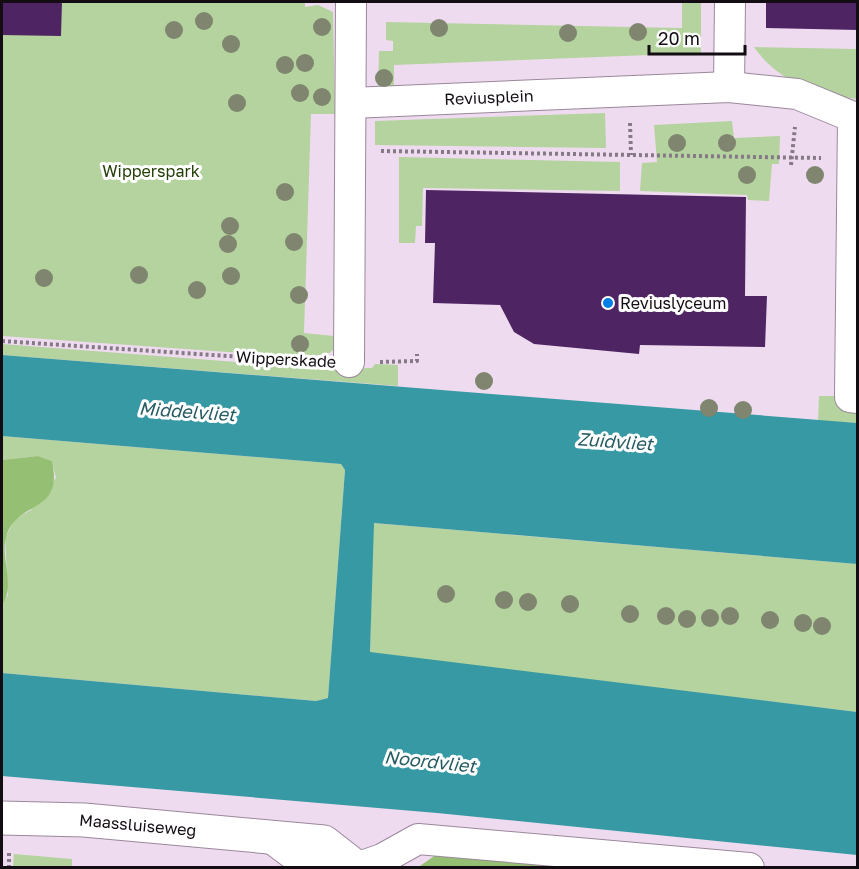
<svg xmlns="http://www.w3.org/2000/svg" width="859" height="869" font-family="'Golos Text',sans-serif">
	<rect width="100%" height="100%" fill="#efdbef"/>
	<path fill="#b4d39e" d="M2,2H305V7L318,5L333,12L335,114H311L304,333L334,336L333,350L328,354L297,357L2,336Z
		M682,2H701V53L394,65V89L378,87L379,51H393V41L386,40V22L682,28Z
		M754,47L857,49V99C816,93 779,83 754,47Z
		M605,113L606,148L375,145V121Z
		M732,121L734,138L780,136L779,164H772L769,201L748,200L747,195L640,191L642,163L657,162L654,125Z
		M399,157L620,162V191L423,188L422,226H416L415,243H399Z
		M2,344L328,369L372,368L375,364L398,365V386L2,355Z
		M819,396H834L839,407L857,411V423L818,421Z
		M2,436L341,464L345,470L328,698L316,701L2,673V605L8,595L5,538L15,519L31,510L56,478L52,461L38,456L2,460Z
		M373,523L857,564V712L370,653Z
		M14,854L72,859V867H13Z"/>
	<path fill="#95c073" d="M38,456L52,461C64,515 17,499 6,537C0,558 16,587 2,605V460Z
		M440,852L619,868H417Z"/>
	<path fill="#3699a3" d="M2,355L857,423V564L374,523L370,652L857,712V855L437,813L2,776V673L316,701L328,698L345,470L341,464L2,436Z"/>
	<path fill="#4f2463" d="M2,2H62L61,36L2,35Z
		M766,2H858V30L766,28Z
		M426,190L746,197L745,296H767L765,347L640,345L639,354L534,344L514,332L500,305L433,303L435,243H425Z"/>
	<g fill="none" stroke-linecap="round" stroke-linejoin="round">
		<defs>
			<g id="minor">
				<path d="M729,87L730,2"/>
				<path id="s1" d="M351,103L729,87L797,94L858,119"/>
				<path d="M853,119L850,397L858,398"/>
				<path d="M349,362L351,2"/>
				<path d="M356,868L382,859L418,839L749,868"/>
			</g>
			<g id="tertiary">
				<path id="s2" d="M2,818L84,820L324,842L356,867"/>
				<path d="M275,839L314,868"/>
			</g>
		</defs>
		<use href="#minor" stroke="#9a889a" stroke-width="32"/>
		<use href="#tertiary" stroke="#9a889a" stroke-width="35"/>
		<path stroke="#867986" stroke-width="4" stroke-dasharray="3 3" stroke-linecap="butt" d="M630,123L631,155
			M381,151L821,158
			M791,165L795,127
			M2,341L318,362
			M380,362L417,361V354
			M9,868V851"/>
		<use href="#minor" stroke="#fff" stroke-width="30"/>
		<use href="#tertiary" stroke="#fff" stroke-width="33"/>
	</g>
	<g fill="#7f856f">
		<circle cx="204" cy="21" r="9"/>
		<circle cx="322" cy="27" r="9"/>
		<circle cx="439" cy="28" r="9"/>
		<circle cx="174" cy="30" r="9"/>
		<circle cx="638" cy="32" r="9"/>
		<circle cx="568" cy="33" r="9"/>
		<circle cx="231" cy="44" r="9"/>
		<circle cx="305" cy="63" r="9"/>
		<circle cx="285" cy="65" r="9"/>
		<circle cx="384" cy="78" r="9"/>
		<circle cx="300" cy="93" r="9"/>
		<circle cx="322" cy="97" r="9"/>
		<circle cx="237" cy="103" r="9"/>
		<circle cx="677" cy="143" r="9"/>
		<circle cx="727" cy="143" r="9"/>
		<circle cx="747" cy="175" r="9"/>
		<circle cx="815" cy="175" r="9"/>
		<circle cx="285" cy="192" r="9"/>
		<circle cx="230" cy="226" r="9"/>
		<circle cx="294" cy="242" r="9"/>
		<circle cx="228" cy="244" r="9"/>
		<circle cx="139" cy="275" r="9"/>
		<circle cx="231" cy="276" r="9"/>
		<circle cx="44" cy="278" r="9"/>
		<circle cx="197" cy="290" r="9"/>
		<circle cx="299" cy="295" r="9"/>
		<circle cx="300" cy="344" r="9"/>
		<circle cx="484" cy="381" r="9"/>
		<circle cx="709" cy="408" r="9"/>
		<circle cx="743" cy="410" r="9"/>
		<circle cx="446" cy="594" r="9"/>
		<circle cx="504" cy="600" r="9"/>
		<circle cx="528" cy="602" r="9"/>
		<circle cx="570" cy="604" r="9"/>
		<circle cx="630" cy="614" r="9"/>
		<circle cx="666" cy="616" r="9"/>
		<circle cx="730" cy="616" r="9"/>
		<circle cx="710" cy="618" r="9"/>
		<circle cx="687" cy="619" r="9"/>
		<circle cx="770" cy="620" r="9"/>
		<circle cx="803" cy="623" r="9"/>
		<circle cx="822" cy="626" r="9"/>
	</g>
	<circle fill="#017fe5" stroke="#fff" stroke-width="2" cx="608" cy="303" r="6"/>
	<g text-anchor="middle" stroke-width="6" stroke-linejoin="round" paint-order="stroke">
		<g font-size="16" fill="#130d13" stroke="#fff">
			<text dy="6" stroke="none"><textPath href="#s1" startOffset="138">Reviusplein</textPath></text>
			<text transform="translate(286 359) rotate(3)" y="6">Wipperskade</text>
			<text dy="6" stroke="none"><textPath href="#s2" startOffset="136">Maassluiseweg</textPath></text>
		</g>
		<g font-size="16" fill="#243e07" stroke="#fff">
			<text x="151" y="177">Wipperspark</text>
		</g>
		<g font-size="16" fill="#130d13" stroke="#fff" text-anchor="start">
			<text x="620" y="309">Reviuslyceum</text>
		</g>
		<g font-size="18" font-style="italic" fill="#265c62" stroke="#fff">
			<text transform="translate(187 412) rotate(4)" y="6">Middelvliet</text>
			<text transform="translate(615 442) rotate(4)" y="6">Zuidvliet</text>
			<text transform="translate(430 762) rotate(6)" y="6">Noordvliet</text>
		</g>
	</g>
	<rect width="859" height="869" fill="none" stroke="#130d13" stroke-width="6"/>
	<path d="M649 45v9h96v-9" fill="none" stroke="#130d13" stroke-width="3"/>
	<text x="658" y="45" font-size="18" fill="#130d13" stroke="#ffffff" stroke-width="4.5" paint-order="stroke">20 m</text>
</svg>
